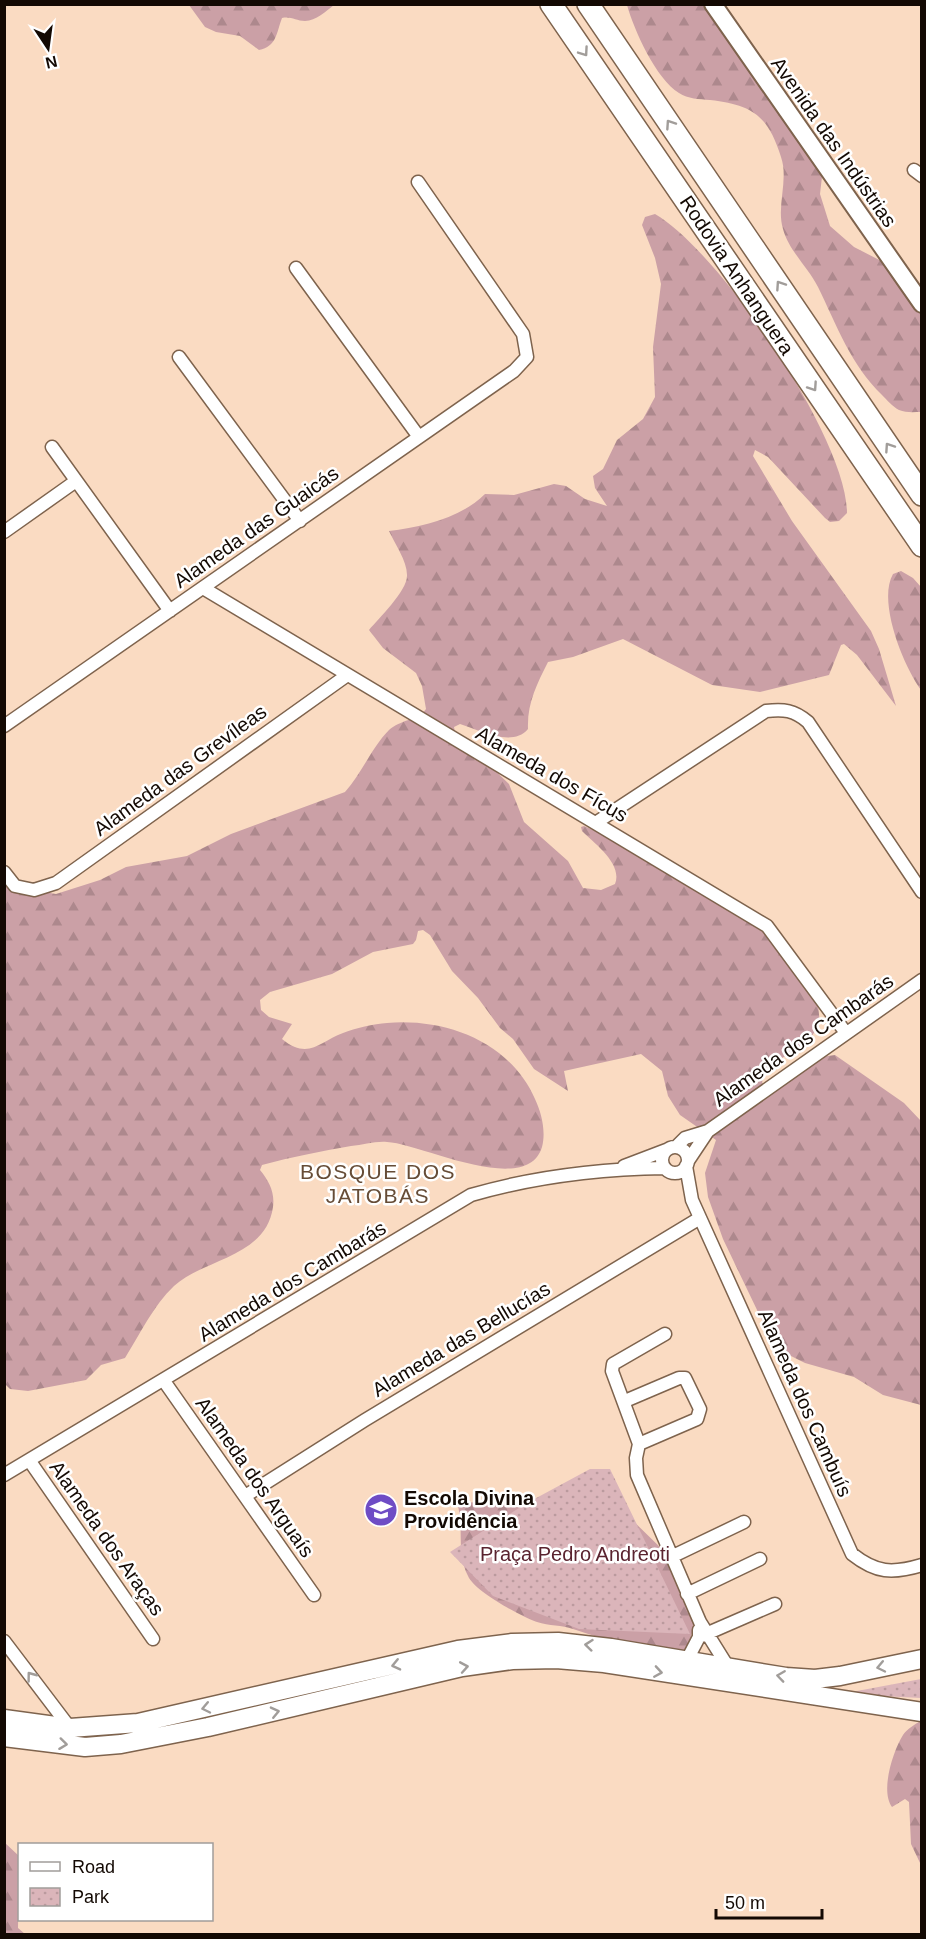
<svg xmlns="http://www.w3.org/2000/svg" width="926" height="1939" font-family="Helvetica,sans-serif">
	<defs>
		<pattern id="forest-firs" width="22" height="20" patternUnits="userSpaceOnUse" patternTransform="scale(1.5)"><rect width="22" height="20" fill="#cba0a6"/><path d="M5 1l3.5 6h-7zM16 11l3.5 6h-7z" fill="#ad888d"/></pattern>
		<pattern id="park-dots" width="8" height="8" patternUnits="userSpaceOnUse" patternTransform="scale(1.5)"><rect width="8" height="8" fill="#dbb5ba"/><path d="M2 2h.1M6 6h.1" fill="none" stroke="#bb9a9e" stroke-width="1.8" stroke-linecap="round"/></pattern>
	</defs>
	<rect width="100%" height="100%" fill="#fadbc2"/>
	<path fill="url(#forest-firs)" d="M189,5H334C326,11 316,21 305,21C296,21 291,16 282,18C276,34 277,46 259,50L240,36L216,32L205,27Z
		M627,5H721L823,168L820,194L830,226L854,247L891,266L921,299V412C914,412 906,413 899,410C893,407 887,400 882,395C851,365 837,326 818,287C808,267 789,251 783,229C776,206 789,180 781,157C768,115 752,105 710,100C699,99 688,99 679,93C656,79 634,30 627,5Z
		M655,214C719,251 847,438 847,513L839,521L830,522L825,518L768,457L755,450L753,456L792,521L871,631L879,649L896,706L857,655L844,644L841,645L829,675L760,692L712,685L623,639L573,657L548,662C537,684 527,703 528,729C512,748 479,730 460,724L454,727L455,732L509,784L524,822L568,861L583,888L601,890L615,884C623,864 595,844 582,831L581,827L584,826L667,863L760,924L817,995L820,1024C815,1030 811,1039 805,1044C789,1058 757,1062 763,1089L821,1057L835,1055L904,1103L921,1121V1405L883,1395L854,1377L805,1363L783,1352L769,1335L723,1239L708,1197L705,1173L716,1140L680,1115L668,1096L662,1071L641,1054L564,1071L568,1091L534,1069L513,1039L500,1028L478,998L452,971L430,935L423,930L418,931L416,940L413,944L373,952L332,974L270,992L260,1000L261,1010L269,1017L292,1024L282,1039C309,1061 320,1041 343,1033C355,1028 374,1024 387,1023C446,1018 510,1042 535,1099C542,1114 546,1132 542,1147C527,1198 419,1143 387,1142C375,1141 363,1145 351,1146C321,1151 292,1157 262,1165L260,1170C269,1181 275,1192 273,1207C266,1257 205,1258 174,1286C153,1306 140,1334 125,1358L101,1365L86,1380L28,1391L10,1389L4,1383V885L56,894L100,880L126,867L187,856L231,834L345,792C362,773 372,747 389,730C400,720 418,720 426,709L422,686L416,673L383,648L369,630C379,618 408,590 407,575C407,561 395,544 389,531C422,527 461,518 485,494L514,495L554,484L566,486L585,499L607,506L595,488L593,476L603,469L617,440L643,419L655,397L653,347L661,284L655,258L642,225L645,217Z
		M901,571L913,578L921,587V690C904,667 877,602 893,574Z
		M524,1500L622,1510L668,1555L693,1610V1629L689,1645L678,1662C642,1652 608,1640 573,1629C562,1625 549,1626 537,1622C520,1616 478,1593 469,1578C455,1553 465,1527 457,1503Z
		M921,1721H922L921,1865L911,1844L909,1802L905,1799L892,1807C880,1791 893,1751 903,1735C907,1729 915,1724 921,1721Z
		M4,1842L19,1856L18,1928L25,1934H5Z"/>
	<path fill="url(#park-dots)" d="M590,1469H610L690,1634L579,1629L493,1596L450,1552L527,1503Z
		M921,1679V1698L841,1694Z"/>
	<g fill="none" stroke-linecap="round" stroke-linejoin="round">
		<defs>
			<path id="street" d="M914,170L922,176
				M296,268L419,437
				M179,357L300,521
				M52,447L170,611
				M4,532L76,481
				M203,588L767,926L846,1033
				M4,726L514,371L527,357L523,334L418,182
				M597,822L766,711C784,709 794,710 808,722L922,892
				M4,872L15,886L34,890L56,883L346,676
				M676,1147L685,1138L708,1131
				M662 1160a13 13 0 1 1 26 0a13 13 0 1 1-26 0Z
				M688,1161L708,1131L922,980
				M624,1166L666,1150
				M686,1166L692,1200L852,1554C876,1573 892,1574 922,1565
				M164,1381L314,1595
				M625,1401L679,1378H685L700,1409L697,1419L639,1444L636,1458L637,1475L700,1622L728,1667
				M639,1444L612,1371L613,1364L665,1334
				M29,1460L153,1639
				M4,1475L471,1195C533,1177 600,1169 665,1168
				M245,1496L365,1420L700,1218
				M671,1557L744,1522
				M687,1594L760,1559
				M699,1637L775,1604
				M4,1641L70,1728
				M687,1660L699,1637V1630"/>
			<path id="secondary" d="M713,4L922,304"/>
			<path id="primary" d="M4,1719L70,1728L138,1723L458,1650L512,1643L558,1642L611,1648L786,1677L815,1679L840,1676L922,1659
				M4,1737L85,1747L121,1744L208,1727L462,1667L512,1660L556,1659L604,1663L922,1712"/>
			<path id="highway" d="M551,4L922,546
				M588,4L922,495"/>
		</defs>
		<use href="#street" stroke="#7e634d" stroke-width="15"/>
		<use href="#secondary" stroke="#7e634d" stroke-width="20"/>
		<use href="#primary" stroke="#7e634d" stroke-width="21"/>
		<use href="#highway" stroke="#7e634d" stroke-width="24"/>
		<use href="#street" stroke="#fff" stroke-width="12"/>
		<use href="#secondary" stroke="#fff" stroke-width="16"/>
		<use href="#primary" stroke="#fff" stroke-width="18"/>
		<use href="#highway" stroke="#fff" stroke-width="21"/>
	</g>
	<defs><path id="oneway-chevron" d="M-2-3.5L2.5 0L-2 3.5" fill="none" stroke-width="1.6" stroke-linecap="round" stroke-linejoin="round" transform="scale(1.5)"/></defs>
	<g stroke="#a19d9a">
		<use href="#oneway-chevron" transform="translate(584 52) rotate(55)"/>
		<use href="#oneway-chevron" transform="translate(670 124) rotate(-124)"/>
		<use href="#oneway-chevron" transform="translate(780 285) rotate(-124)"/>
		<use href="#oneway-chevron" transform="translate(813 387) rotate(56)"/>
		<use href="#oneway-chevron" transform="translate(889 447) rotate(-124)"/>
		<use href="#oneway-chevron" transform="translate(589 1645) rotate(-174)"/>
		<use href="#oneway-chevron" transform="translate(396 1665) rotate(167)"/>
		<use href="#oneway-chevron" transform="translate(464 1667) rotate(-10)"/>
		<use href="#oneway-chevron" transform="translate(881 1667) rotate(168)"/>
		<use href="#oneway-chevron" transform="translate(658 1672) rotate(9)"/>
		<use href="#oneway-chevron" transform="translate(31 1676) rotate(-127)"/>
		<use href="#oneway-chevron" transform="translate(781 1676) rotate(-172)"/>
		<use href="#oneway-chevron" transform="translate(206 1708) rotate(168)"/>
		<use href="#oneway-chevron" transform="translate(275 1712) rotate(-13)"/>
		<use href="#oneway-chevron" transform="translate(63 1744) rotate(7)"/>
	</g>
	<defs>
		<symbol id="school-disc" viewBox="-11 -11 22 22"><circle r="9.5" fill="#6e4cc5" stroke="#fff"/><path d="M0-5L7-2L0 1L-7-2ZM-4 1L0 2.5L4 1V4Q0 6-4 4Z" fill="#fff"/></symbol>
	</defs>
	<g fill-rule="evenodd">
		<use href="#school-disc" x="362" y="1491" width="38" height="38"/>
	</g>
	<g text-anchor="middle" stroke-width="5" stroke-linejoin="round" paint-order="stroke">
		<g font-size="20" fill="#130903" stroke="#fff">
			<text transform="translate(834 142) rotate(55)" y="7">Avenida das Indústrias</text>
			<text transform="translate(737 275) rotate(56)" y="7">Rodovia Anhanguera</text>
			<text transform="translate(256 527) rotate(-35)" y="7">Alameda das Guaicás</text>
			<text transform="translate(180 770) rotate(-36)" y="7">Alameda das Grevíleas</text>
			<text transform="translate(552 774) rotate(30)" y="7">Alameda dos Fícus</text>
			<text transform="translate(803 1040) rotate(-35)" y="7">Alameda dos Cambarás</text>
			<text transform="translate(292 1281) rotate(-31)" y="7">Alameda dos Cambarás</text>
			<text transform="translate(461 1339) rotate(-31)" y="7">Alameda das Bellucías</text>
			<text transform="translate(805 1403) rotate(66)" y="7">Alameda dos Cambuís</text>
			<text transform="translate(255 1477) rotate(55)" y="7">Alameda dos Arguaís</text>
			<text transform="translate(107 1538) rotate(55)" y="7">Alameda dos Araças</text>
		</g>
		<g font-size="20" font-weight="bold" fill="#130903" stroke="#fff" text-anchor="start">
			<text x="404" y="1505">Escola Divina<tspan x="404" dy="23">Providência</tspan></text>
		</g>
		<g font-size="20" fill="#5a232f" stroke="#fff">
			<text x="575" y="1561">Praça Pedro Andreoti</text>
		</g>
		<g font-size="21" letter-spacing="1.5" fill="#664c36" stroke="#fff">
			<text x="378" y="1179">BOSQUE DOS<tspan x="378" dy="24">JATOBÁS</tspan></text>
		</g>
	</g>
	<rect width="926" height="1939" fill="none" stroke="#130903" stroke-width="12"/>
	<rect x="18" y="1843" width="195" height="78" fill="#ffffff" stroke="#a19d9a" stroke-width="1.5"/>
	<rect x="30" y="1862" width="30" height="9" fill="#ffffff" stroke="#a19d9a" stroke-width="1.5"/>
	<text x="72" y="1873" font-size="18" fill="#130903">Road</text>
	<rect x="30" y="1888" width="30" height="18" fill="url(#park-dots)" stroke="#a19d9a" stroke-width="1.5"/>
	<text x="72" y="1903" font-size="18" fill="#130903">Park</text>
	<g transform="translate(48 48) rotate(167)" stroke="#ffffff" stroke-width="4.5" paint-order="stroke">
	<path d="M0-4.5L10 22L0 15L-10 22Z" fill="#130903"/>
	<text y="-9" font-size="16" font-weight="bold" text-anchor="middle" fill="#130903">N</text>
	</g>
	<path d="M716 1909v9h106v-9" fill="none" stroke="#130903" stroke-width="3"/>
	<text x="725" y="1909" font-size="18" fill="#130903" stroke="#ffffff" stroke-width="4.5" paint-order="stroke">50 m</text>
</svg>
